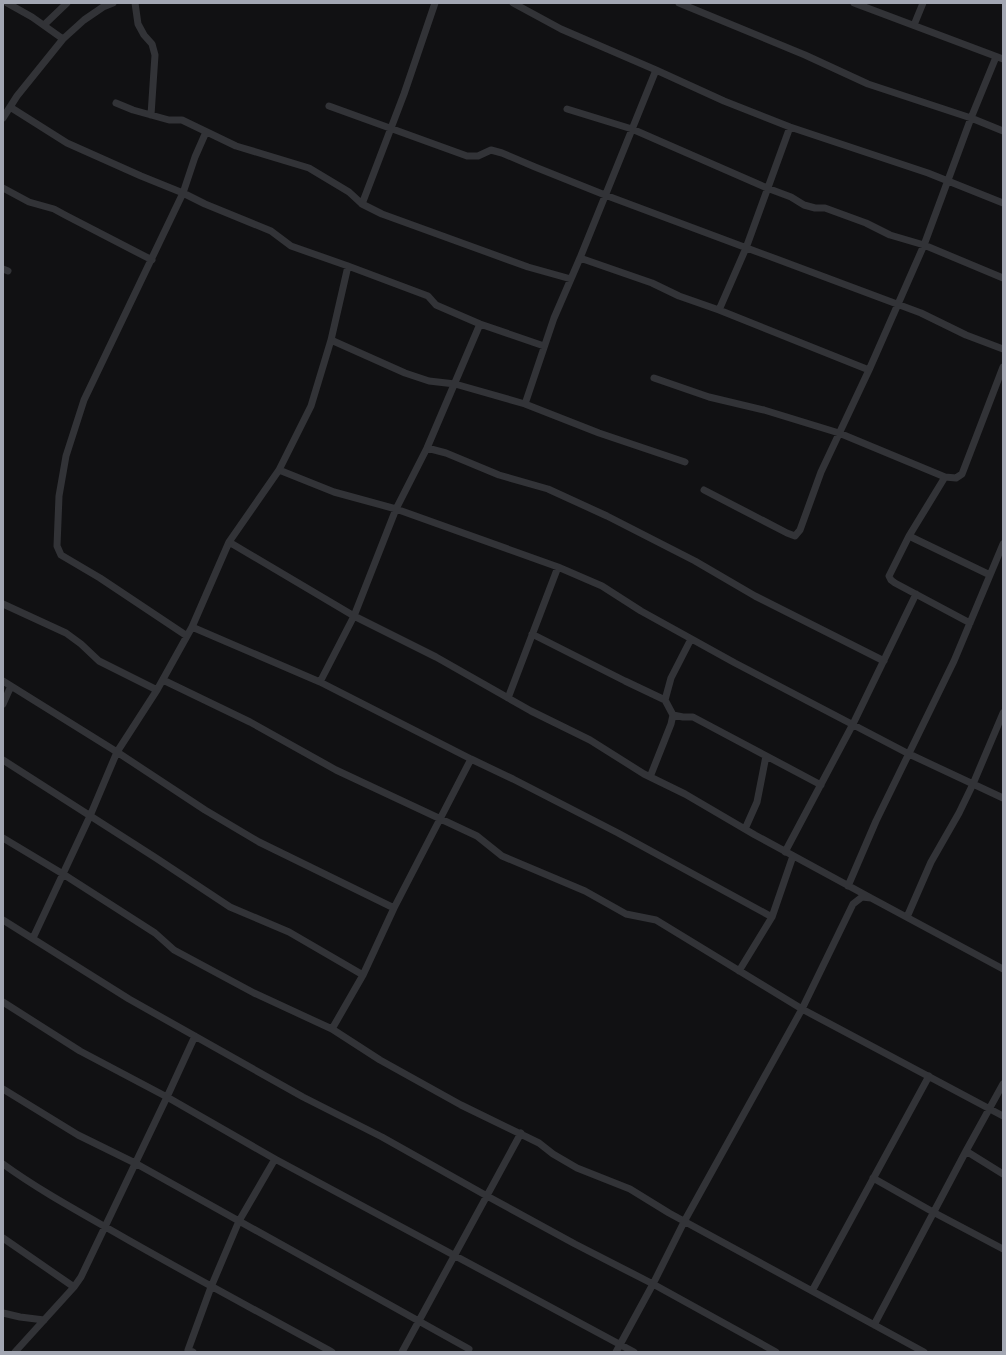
<svg xmlns="http://www.w3.org/2000/svg" width="1006" height="1355" font-family="'PT Sans Narrow',sans-serif">
	<rect width="100%" height="100%" fill="#111113"/>
	<g fill="none" stroke-linecap="round" stroke-linejoin="round">
		<path stroke="#323337" stroke-width="7" d="M7,3L32,17L63,39
			M135,3L138,24L144,35L152,44L155,55L151,115
			M513,3L561,29L656,70L724,101L790,127L928,173L1003,203
			M679,3L805,55L868,84L971,118L1003,131
			M854,3L1003,59
			M44,25L67,3
			M914,25L923,3
			M116,103L133,110L169,120H182L236,146L309,168L349,192L362,204L382,214L528,267L571,279
			M329,106L467,156H478L491,150L502,153L535,167L605,195L921,313L966,335L1003,349
			M10,107L67,143L141,176L183,193L195,157L206,132
			M567,109L632,129L767,188L791,197L804,205L815,208H825L866,223L890,235L924,245L1003,278
			M3,118L17,96L63,39L84,20L103,7L113,3
			M3,188L29,202L54,209L65,215L152,260
			M362,204L404,94L435,3
			M580,258L652,283L679,296L719,310L869,370
			M3,269L8,271
			M719,310L746,248L790,127
			M331,340L405,373L429,381L455,384L525,404L599,433L685,462
			M654,378L709,397L764,410L839,433L945,477L956,478L962,474L1003,367
			M525,404L554,318L580,258L656,70
			M427,448L446,453L499,475L548,489L607,516L695,561L755,596L884,661
			M279,470L334,492L396,509L558,567L602,586L641,611L735,663L909,754L1003,798
			M945,477L909,536L889,576L891,580L895,583L970,623
			M704,490L787,533L795,536L800,530L821,472L869,370L924,245L971,118L996,57
			M909,536L990,575
			M229,542L354,616L436,657L531,711L590,740L644,774L685,794L755,835L871,898
			M3,604L66,633L81,644L99,661L157,690
			M192,627L320,682L471,759L513,779L618,833L772,917
			M532,634L625,681L665,700
			M187,636L100,578L61,555L57,546L59,496L66,456L84,400L183,193L205,204L271,231L291,246L348,266L428,296L436,305L480,324L544,346
			M163,680L250,722L336,770L477,836L502,856L585,891L626,914L656,920L802,1009L1003,1116
			M3,681L117,752L205,810L259,842L394,908
			M320,682L354,616L396,509L427,448L480,324
			M508,698L558,567
			M3,704L11,686
			M673,715L683,717H693L821,785
			M3,760L156,858L230,907L289,932L363,975
			M650,777L671,724L673,715L665,700L671,678L691,639
			M745,829L757,802L766,756
			M3,838L63,874L155,933L174,950L254,993L332,1029L380,1060L461,1105L539,1143L553,1154L577,1168L630,1189L669,1213L924,1352
			M785,852L853,724L916,594
			M848,886L876,821L954,661L1003,544
			M907,917L931,862L959,813L973,784L1003,713
			M3,920L129,999L303,1097L382,1137L487,1196L575,1244L653,1284L776,1352
			M33,938L90,816L117,752L157,690L192,627L229,542L279,470L311,406L331,340L348,266
			M739,971L772,917L793,856
			M3,1002L80,1051L167,1097L275,1159L634,1352
			M332,1029L363,975L394,908L471,759
			M3,1089L78,1135L135,1163L469,1349
			M966,1151L1003,1174
			M3,1164C43,1193 87,1216 130,1241C197,1279 264,1315 332,1352
			M873,1178L933,1212L1003,1249
			M3,1238L74,1287
			M812,1291L929,1076
			M3,1313L20,1317L44,1320
			M874,1325L966,1151L1003,1084
			M15,1352L74,1287L81,1277L167,1097L195,1036
			M193,1352L188,1350L211,1287L239,1221L275,1159
			M402,1352L521,1133
			M616,1352L653,1284L685,1220L802,1009L853,904L862,897L871,898L1003,969"/>
	</g>
	<rect width="1006" height="1355" fill="none" stroke="#a3a7b3" stroke-width="8"/>
</svg>
